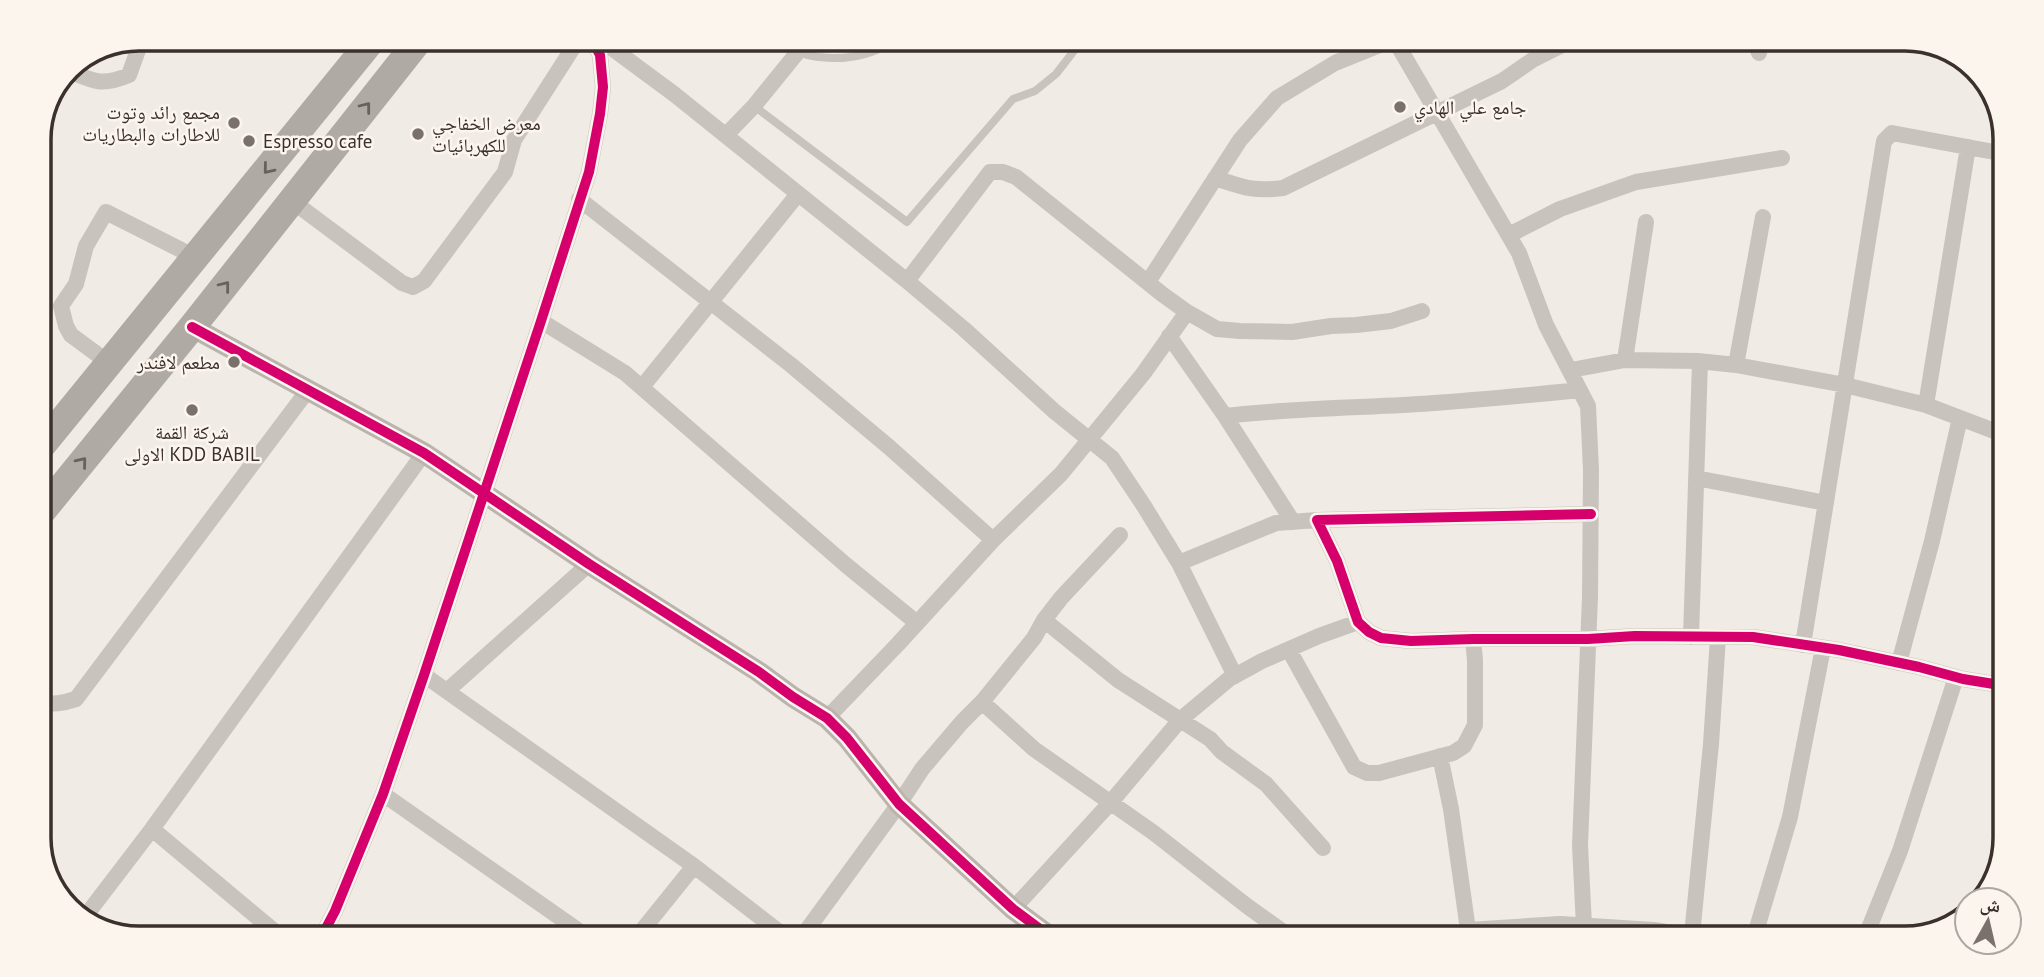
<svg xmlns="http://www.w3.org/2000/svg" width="2044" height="977" font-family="'PT Sans','Noto Naskh Arabic',sans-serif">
	<rect width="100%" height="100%" fill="#f0ebe5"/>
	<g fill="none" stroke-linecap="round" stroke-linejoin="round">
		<path stroke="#c9c3be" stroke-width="8" d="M772,41C809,62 855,65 892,42
			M754,106L907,222L1013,99L1035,91L1056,74L1080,43"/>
		<path stroke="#c9c3be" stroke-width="16" d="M601,40L674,94L907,281L964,329L1054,411L1112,458L1144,506L1179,563L1235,676
			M1397,44L1519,253L1546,325L1588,406L1591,470L1590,597L1580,845L1584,926
			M1756,45L1759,53
			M67,70C93,81 101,87 129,75L142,39
			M726,135L754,106L797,53
			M1215,178C1243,187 1253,192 1283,188L1502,81L1534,59L1562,45
			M579,199L791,365L889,447L993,540
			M292,201L402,283L413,287L424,281L505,172L514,140L578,40
			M1509,235L1560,209L1636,182L1782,158
			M907,281L990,172H1003L1016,177L1162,294L1187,312L1217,329L1240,331L1292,332L1331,326L1356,325L1391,321L1422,311
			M1148,282L1240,140L1277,98L1335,63L1382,44
			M541,321L625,373L846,565L917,623
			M1169,336L1225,416L1293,522
			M1625,360L1646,222
			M109,363L71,335L66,326L61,306L76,284L86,246L106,212L195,257
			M1736,365L1763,217
			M1571,370L1625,360L1698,361L1736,365L1845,385L1926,405L2002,434
			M642,387L798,194
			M1926,405L1968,147
			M1225,416C1284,409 1343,408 1403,405C1462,402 1521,396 1580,390
			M1696,478L1826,503
			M1591,514L1317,520L1337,561L1358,622L1369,632L1381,638L1411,641L1473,639H1588L1635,636L1753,637L1839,650L1919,667L1963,679L2000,685
			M1120,535L1061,598L1044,620L1118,680L1210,739L1222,752L1266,784L1323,848
			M1179,563L1276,523L1317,520
			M1691,637L1700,362
			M1803,645L1884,141L1892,133L2005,154
			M1289,650L1354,767L1367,773H1379L1453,753L1464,746L1475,725V660L1473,639
			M1899,663L1932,541L1960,418
			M424,675L694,866L782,934
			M448,690L589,564
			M39,700C52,706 63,703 76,699L308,390
			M982,702L1034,749L1154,833L1247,906L1289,936
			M827,718L898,644L993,540L1061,474L1143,374L1187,312
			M1440,756L1451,809L1469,937
			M383,794L582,933
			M152,829L274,931
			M1013,909L1111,802L1180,720L1229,679L1262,661L1319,636L1358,622
			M84,918L152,829L424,453
			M1468,930L1560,924L1654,930L1703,938
			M324,932L335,911L383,794L424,675L541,321L589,172L600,114L603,87L600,55L592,40
			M640,933L694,866
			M804,934L899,804L922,769L962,722L982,702L1034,638L1044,620
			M1692,935L1711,744L1718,637
			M1754,938L1790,817L1823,648
			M1865,938L1900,851L1956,677"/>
		<path stroke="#bab3ae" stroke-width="21" d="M192,327L424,453L589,564L759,672L793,697L827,718L847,738L899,804L1013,909L1048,935"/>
		<path stroke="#afaaa4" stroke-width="28" d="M39,449L372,40
			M39,515L192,327L419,40"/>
		<defs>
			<path id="cycleway" d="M192,327L424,453L589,564L759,672L793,697L827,718L847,738L899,804L1013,909L1048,935
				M1591,514L1317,520L1337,561L1358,622L1369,632L1381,638L1411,641L1473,639H1588L1635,636L1753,637L1839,650L1919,667L1963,679L2000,685
				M324,932L335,911L383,794L424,675L541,321L589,172L600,114L603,87L600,55L592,40"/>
		</defs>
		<use href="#cycleway" stroke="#fbf5ee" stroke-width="15"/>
		<use href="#cycleway" stroke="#d6006c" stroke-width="10"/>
	</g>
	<defs><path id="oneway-chevron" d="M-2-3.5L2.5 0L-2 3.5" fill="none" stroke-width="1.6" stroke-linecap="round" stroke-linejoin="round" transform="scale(1.75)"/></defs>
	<g stroke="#69615b">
		<use href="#oneway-chevron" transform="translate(366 107) rotate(-52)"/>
		<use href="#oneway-chevron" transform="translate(268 169) rotate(129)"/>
		<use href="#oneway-chevron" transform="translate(225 286) rotate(-52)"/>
		<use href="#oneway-chevron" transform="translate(82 462) rotate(-51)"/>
	</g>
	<g fill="#7a716c" stroke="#fbf5ee" stroke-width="2.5">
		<circle cx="1400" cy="107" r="7"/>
		<circle cx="234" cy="123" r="7"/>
		<circle cx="418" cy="134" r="7"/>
		<circle cx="249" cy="141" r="7"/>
		<circle cx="234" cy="362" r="7"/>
		<circle cx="192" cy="410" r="7"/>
	</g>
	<g text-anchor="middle" stroke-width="5" stroke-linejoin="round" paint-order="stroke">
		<g font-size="19" fill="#3b302b" stroke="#fbf5ee" text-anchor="start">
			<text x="1414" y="114">جامع علي الهادي</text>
			<text x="220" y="119" text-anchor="end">مجمع رائد وتوت<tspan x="220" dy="22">للاطارات والبطاريات</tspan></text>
			<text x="432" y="130">معرض الخفاجي<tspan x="432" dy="22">للكهربائيات</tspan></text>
			<text x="263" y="148">Espresso cafe</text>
			<text x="220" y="369" text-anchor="end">مطعم لافندر</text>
			<text x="192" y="439" text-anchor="middle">شركة القمة<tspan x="192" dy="22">الاولى KDD BABIL</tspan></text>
		</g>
	</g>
	<path d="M0 0H2044V977H0ZM139 51H1905A88 88 0 0 1 1993 139V838A88 88 0 0 1 1905 926H139A88 88 0 0 1 51 838V139A88 88 0 0 1 139 51Z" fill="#fbf5ee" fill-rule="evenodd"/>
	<path fill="none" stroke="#3b302b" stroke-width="3.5" d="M139 51H1905A88 88 0 0 1 1993 139V838A88 88 0 0 1 1905 926H139A88 88 0 0 1 51 838V139A88 88 0 0 1 139 51Z"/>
	<g transform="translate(1988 921) rotate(8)"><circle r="33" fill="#fbf5ee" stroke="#aea6a0" stroke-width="2"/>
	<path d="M0-5L12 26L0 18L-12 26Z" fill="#7a716c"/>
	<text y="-10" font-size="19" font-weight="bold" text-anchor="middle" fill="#3b302b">ش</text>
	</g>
</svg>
